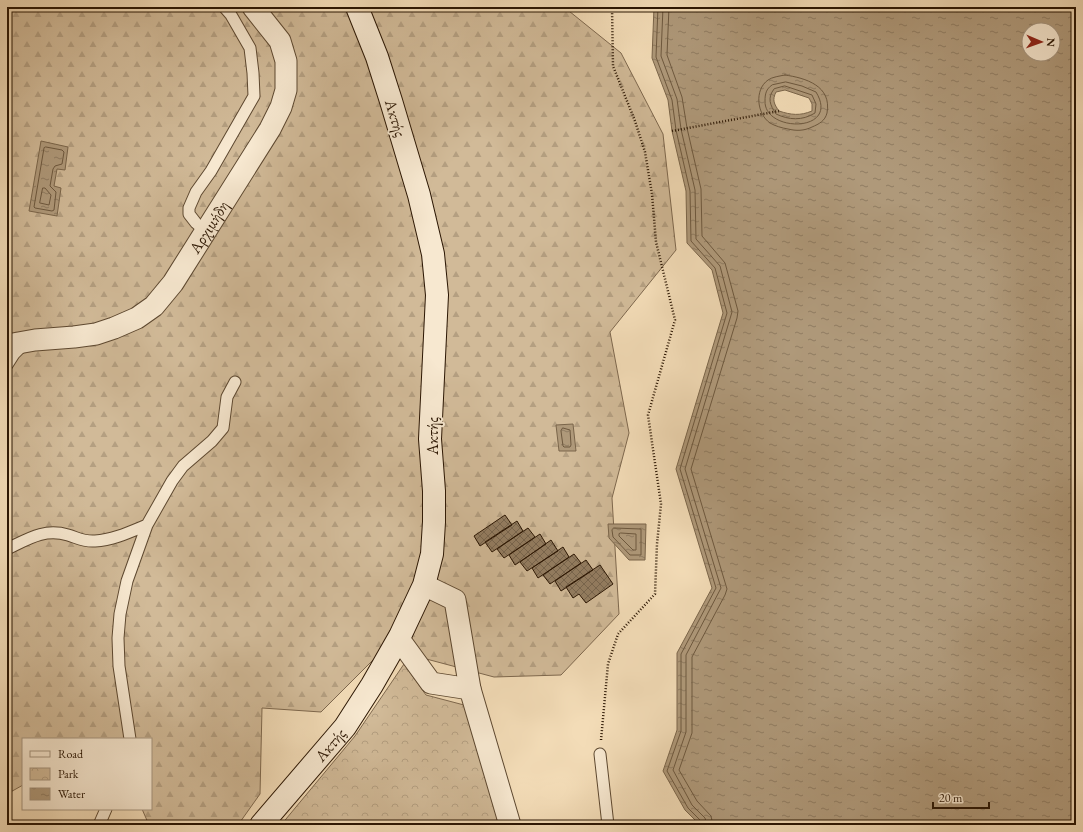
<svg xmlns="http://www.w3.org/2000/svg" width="1083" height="832" font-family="'EB Garamond',serif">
	<defs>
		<pattern id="forest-firs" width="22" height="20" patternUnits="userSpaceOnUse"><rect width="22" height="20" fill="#d1ba98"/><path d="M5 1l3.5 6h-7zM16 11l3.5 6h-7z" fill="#b49f81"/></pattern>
		<pattern id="park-crowns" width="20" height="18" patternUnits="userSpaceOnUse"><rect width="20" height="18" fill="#d1ba98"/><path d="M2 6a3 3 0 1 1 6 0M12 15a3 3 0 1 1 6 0" fill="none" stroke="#b49f81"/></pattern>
		<pattern id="water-ripples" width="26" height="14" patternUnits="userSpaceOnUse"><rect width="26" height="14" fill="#af997a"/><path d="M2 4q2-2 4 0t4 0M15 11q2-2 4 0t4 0" fill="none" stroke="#8f7c62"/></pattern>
		<pattern id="building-cross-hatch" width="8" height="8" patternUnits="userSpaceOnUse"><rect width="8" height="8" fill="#937d61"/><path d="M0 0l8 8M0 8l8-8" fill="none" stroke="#78654e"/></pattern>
	</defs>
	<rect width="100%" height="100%" fill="#f3dcb7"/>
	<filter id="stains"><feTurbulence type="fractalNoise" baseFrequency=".005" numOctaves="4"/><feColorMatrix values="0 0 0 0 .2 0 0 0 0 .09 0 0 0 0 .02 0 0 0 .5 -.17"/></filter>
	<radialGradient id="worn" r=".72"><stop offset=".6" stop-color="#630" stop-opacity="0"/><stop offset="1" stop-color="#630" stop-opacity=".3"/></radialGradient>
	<path fill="url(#forest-firs)" stroke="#7e684e" d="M7,7H564L621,53L663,134L676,250L610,332L629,433L612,498L619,614L561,675L494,677L385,648L321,712L262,708L260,794L238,825H149L142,809H151V739H23V785L7,794Z"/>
	<path fill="url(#park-crowns)" stroke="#7e684e" d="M404,664L426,695L464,705L500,825H281L355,736Z"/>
	<path fill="url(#water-ripples)" stroke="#7a654a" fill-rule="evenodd" d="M654,7H1076V825H700L685,810L663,771L677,730V653L712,588L676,469L723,313L712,270L687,243L686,191L672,131L668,100L652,58ZM1029,30H1053V54H1029ZM785,90L809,98L812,104V111C800,116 791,115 779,111C774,104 772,100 776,92Z
		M41,141L68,147L65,170L57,169L54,186L61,188L57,216L29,211Z
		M573,424L576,451H559L556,425Z
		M608,524H646L645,560H629L609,538Z"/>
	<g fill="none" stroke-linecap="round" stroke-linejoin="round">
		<path stroke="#6d583e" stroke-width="1" d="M658,7L656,57L672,100L676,130L690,191L691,241L715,268L727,313L680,469L716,588L681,654V731L667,771L688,808L701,821L702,825
			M663,7L661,56L677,99L681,129L695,190L696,239L720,266L732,312L685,469L721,588L686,655V732L673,770L692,805L705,818L707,825
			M669,7L667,55L682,97L687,128L701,189L702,236L725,263L738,311L737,318L691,469L727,589L725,595L692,657V733L679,770L697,801L711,816L713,825
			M785,75C806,78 832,86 827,113C825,121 819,124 812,127C804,131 796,131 788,129C782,128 775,126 770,123C757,114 754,90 768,80C772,77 780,76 785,75Z
			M786,82L802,86L816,92C841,133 764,133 765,101C765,94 766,89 772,85Z
			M785,86L812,95L816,104L815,113C802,121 789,120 776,114C770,105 767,98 774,89Z
			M46,147L62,150L64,152L62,164L55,166L53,169L50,186L56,192L54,210L52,211L35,208L34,207L44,148Z
			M43,188H45L51,195L49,205L40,203Z
			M563,428L570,430L571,445L570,447H564L563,446L561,431Z
			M614,528L641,529V555H630L613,537L612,530Z
			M621,533L636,534V550H633L619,536V534Z"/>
	</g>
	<path fill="url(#building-cross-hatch)" stroke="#2b1603" d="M505,515L512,525L480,546L474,536Z
		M517,521L523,531L492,552L485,542Z
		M528,528L535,537L504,558L497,549Z
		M540,534L546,544L515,565L509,555Z
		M551,540L558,551L527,571L520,562Z
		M563,547L569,557L538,578L532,568Z
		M574,554L581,563L550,584L543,575Z
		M586,560L593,570L561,591L555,581Z
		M600,565L613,584L586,603L579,594L573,598L566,587Z"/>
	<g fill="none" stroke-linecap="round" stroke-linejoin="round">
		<defs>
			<path id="lane" d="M206,232L196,223L189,214V208L196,192L211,171L254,96L253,73L250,48L231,15L224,7
				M7,365L14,354L24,344
				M7,549C28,539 44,528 68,535C78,538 84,542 95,541C113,540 130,532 147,525
				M130,739L119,666L118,638L120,614L127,581L147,525L172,481L183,466L212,441L223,428L227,397L235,382
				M600,754L608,825
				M99,825L106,809"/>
			<g id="street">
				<path id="s1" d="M7,345L35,340L74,337L96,334L114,328L137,318L154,306L173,283L270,129L281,107L286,90V61L280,41L253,7"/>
				<path d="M424,585L455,600L470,689"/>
				<path d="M399,639L431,683L470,689L510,825"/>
			</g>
			<g id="secondary">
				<path id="s2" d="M261,825L345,727L372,685L400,636L424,585L432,554L434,522V491L430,439L437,295L433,254L419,195L391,101L377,57L357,7"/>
			</g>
		</defs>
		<use href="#lane" stroke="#5d4830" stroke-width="13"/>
		<use href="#street" stroke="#5d4830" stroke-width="23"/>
		<use href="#secondary" stroke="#2b1603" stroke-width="24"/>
		<path stroke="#2b1603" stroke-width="2.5" stroke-dasharray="1 2" stroke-linecap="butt" d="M672,131L779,111
			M601,740L608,664L618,634L655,594L657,544L661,504L648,415L675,320L656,242L652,194L645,152L635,121L613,66L612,7"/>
		<use href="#lane" stroke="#f7e8d0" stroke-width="11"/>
		<use href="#street" stroke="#f7e8d0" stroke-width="21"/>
		<use href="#secondary" stroke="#f7e8d0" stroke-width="22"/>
	</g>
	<g text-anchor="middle" stroke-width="4" stroke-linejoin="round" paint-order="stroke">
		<g font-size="16" fill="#2b1603" stroke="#f7e8d0">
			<text transform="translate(396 118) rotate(73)" y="6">Ακτής</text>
			<text dy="6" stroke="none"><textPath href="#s1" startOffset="251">Αρχιμήδη</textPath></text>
			<text transform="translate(432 436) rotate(-90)" y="6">Ακτής</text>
			<text dy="6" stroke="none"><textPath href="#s2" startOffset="106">Ακτής</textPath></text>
		</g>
	</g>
	<rect width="1083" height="832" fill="none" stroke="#f3dcb7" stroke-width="24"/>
	<rect x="8" y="8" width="1067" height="816" fill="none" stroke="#2b1603" stroke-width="2"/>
	<rect x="12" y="12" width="1059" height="808" fill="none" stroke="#2b1603"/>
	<rect x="22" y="738" width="130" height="72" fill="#f7e8d0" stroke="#a5947e"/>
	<rect x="30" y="751" width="20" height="6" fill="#f7e8d0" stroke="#a5947e"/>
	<text x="58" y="758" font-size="12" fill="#2b1603">Road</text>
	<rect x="30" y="768" width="20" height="12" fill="url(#park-crowns)" stroke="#a5947e"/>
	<text x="58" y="778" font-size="12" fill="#2b1603">Park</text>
	<rect x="30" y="788" width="20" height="12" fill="url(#water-ripples)" stroke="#a5947e"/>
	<text x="58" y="798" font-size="12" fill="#2b1603">Water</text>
	<g transform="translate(1041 42) rotate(92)"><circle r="19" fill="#f7e8d0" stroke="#a5947e"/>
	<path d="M0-3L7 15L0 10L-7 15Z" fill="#8f2418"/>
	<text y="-6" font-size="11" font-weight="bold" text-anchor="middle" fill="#2b1603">N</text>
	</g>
	<path d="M933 802v6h56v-6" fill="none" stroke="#2b1603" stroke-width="2"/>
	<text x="939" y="802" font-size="12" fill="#2b1603" stroke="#f7e8d0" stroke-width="3" paint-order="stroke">20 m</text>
	<rect width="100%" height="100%" filter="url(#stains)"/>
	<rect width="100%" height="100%" fill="url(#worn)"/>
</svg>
